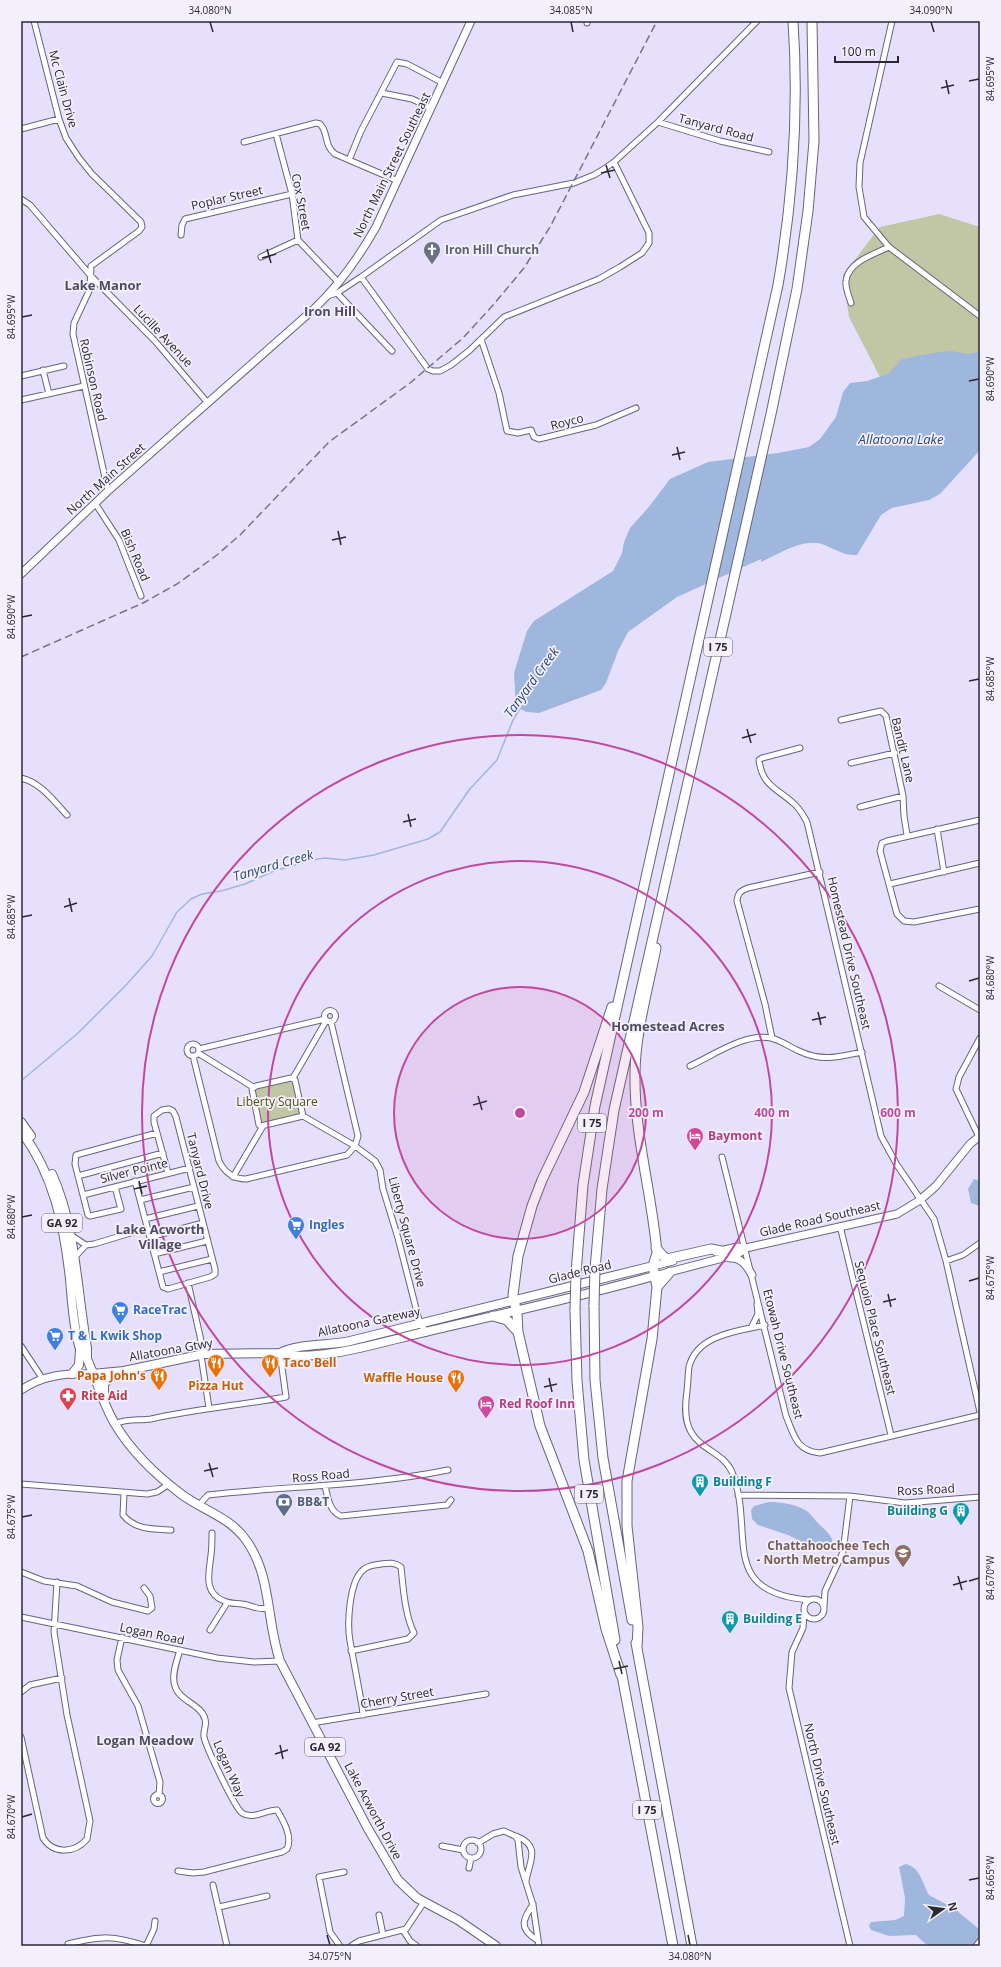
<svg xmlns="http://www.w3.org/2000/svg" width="1001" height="1967" font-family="'Open Sans',sans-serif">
	<rect width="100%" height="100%" fill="#e7e0fd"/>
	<path fill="#c1c7a4" d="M939,214L980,227V355L881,379L849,317L843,275L880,227Z
		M288,1081L293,1084L300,1110L299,1114L263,1123L260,1120L254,1090Z"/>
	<path fill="#9fb7dd" d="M952,351L968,354L980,352V450L940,494L929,500L892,508L881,515L857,555C844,556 835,549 822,544C802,538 779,554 761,562V559L677,597L628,632L618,651L606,683L601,690L539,713L527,712L516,707L514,673L527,631L534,621L613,571L622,553L624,542L630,528L648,508L670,479L708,462L778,453L809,447L820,439L836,417L843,392L850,383L867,381L888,374L902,359L939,352Z
		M974,1179L980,1181V1206L971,1203L968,1189Z
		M769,1502C781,1502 793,1504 803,1509C810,1512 812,1517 817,1522C824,1530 839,1538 829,1550L819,1551L788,1535L758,1525L752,1519L751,1510L754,1506Z
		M906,1864C921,1868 922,1883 929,1895L955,1909L980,1930V1940L975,1946H928L916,1935L889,1936L871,1930L869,1926L871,1922L895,1920L904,1916L905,1898L899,1867Z"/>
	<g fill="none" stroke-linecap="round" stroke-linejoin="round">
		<path stroke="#9fb7dd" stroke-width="1.5" d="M21,1081L78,1033L127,984L152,956L177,912L191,899L202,894L221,891L245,884L274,871L312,860L325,858L345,860L374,855L428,839L440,832L469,790L497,760L513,720L521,707"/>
		<defs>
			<path id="street" d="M34,21L59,119L66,138L79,158L92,174L141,222L142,227L139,231L91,266L90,289L74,323L73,334L108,491
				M892,21L860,163L859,187L864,217L889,247L980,316
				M587,23V21
				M382,93L412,99L431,108
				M658,122L720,141L769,152
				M21,129L59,119
				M276,134L292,194L298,240L339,283
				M244,142L316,123L320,124C329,133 323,144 335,154L398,181
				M349,160L361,131L397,62L407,64L443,83
				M21,199L30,205L91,276L155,341L207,402
				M181,235L182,225L185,219L292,194
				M261,257L298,240
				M361,277L428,369L433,371H440L451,365L470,350L504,317L599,279L620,267L642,253L649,243V233L614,162
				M337,293L392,351
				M327,296L337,293L361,277L441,220L513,195L574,183L594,175L604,169L614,162L658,122L757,21
				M851,303C849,296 845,288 846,281C848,262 874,254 889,247
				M481,339L499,393L507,431L518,433L531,430L534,437L539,439L596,425L636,408
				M43,370L49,394
				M21,376L64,366
				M21,400L84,386
				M95,503L119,540L141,596
				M841,720L881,711L886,716L903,796L904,816L907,835
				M800,748L762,758L759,760C762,785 776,788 792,802C799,807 803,815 807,822L881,1136L897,1165L934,1219L946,1261L980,1412
				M851,763L895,753
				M21,778C40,782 54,801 67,815
				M860,807L903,796
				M980,820L887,841L882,843L880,851L897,914L904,921L914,922L980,909
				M937,829L944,872
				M890,884L980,863
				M939,986L980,1010
				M324.5 1016a5.5 5.5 0 1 1 11 0a5.5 5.5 0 1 1-11 0Z
				M772,1038L765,1004L737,901C738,892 741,891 748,888L820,872
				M187 1050a6 6 0 1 1 12 0a6 6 0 1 1-12 0Z
				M199,1049L325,1019
				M198,1053L253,1087
				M193,1056L219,1161C225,1173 233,1179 246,1179L347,1155L355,1146L358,1136L331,1022
				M690,1066C714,1055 744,1033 771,1038C780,1040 790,1047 799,1051C822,1062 838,1057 862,1052
				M291,1078L295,1080L303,1116L261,1126L259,1125L252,1089L256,1086Z
				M293,1078L326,1021
				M303,1116L355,1146L375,1161L380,1170L383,1189L398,1238L420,1324L426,1331
				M979,1137L956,1089L959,1077L980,1038
				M722,1157L786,1416C794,1435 796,1451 820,1453L980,1415
				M78,1176L163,1153
				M233,1177L263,1126
				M135,1181L163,1287L168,1289L210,1277L215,1274V1269L176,1117L173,1111L169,1109L162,1110L154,1116V1122L168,1173
				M115,1187L121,1209L90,1216L88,1215L75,1164L76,1155L157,1133
				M83,1195L190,1168
				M140,1200L194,1187
				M145,1219L198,1206
				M840,1226L891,1435
				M72,1236L86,1245L94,1244L147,1228
				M150,1237L203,1223
				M154,1254L207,1241
				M74,1258L86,1245
				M946,1261L963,1255L980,1243
				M159,1272L212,1259
				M188,1283L204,1354
				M765,1325C739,1331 697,1334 689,1367C688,1374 688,1383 687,1391C685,1405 684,1420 691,1432C701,1450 724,1453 732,1472C756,1532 716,1592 809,1600
				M751,1328L758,1314L757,1304
				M21,1346L42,1378
				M201,1355L209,1408
				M115,1424C128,1418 139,1421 151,1419C196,1409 241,1405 286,1397L280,1353
				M21,1484L147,1494L157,1492L169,1484
				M325,1486C328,1498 329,1511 341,1516L447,1505L451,1500
				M124,1493L123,1515C135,1530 153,1529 171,1530
				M738,1495L850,1496L905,1503L980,1497
				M199,1505L208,1495C288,1486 369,1486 448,1470
				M212,1533C212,1541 212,1548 211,1555C209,1573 203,1593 224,1601C230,1604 236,1603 242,1604C255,1606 254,1610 269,1608
				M21,1572L44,1581L77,1586L112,1602L148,1611L152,1608L150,1596L144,1588
				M804 1609a10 10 0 1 1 20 0a10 10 0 1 1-20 0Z
				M824,1606L825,1591L843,1552L850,1496
				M804,1613L803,1628L792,1652L789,1688L850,1946
				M21,1617L217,1658L254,1662L280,1661
				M210,1630L227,1603
				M122,1637L117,1660L118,1670L138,1706L160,1782L159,1795
				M351,1651L408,1639L414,1633C405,1616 403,1586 401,1567C394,1562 389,1563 381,1564C375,1565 368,1565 363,1570C349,1582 347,1624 350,1641L362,1706L363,1715
				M21,1692L30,1685L62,1678
				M312,1723L486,1694
				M21,1737L43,1838C54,1855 75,1853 87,1839L90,1821L67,1715L54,1632L57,1582
				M153.5 1799a4.5 4.5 0 1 1 9 0a4.5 4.5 0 1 1-9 0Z
				M516,1836C542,1846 529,1862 526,1881
				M463 1849a9 9 0 1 1 18 0a9 9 0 1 1-18 0Z
				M478,1843L493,1834L504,1831L515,1836L518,1840L521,1867L533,1905L539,1946
				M442,1846L463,1850
				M469,1868L471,1858
				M178,1871L193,1873L204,1872L282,1852L287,1849C293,1837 283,1820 277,1810C265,1810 253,1820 242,1813C235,1808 206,1747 204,1737C203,1731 207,1725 205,1719C201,1704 179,1701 175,1686C171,1676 177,1660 180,1650
				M213,1885L227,1946
				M533,1904C523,1920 518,1928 537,1940
				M219,1907L267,1896
				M379,1915L383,1935
				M403,1930L410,1941L417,1946
				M68,1944C102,1936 113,1935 146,1946
				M146,1946L154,1929L155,1921
				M340,1946L330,1932L319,1877L344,1872
				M351,1946L359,1941L406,1929L424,1902
				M976,1946L980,1941"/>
			<path id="secondary" d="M21,574L108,491L315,308C340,284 359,257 376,227L471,21
				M716,1252L737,1247L746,1248
				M730,1258C741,1257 747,1266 752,1275
				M653,1266L673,1261
				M654,1276L738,1254L746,1248L897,1214L920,1200L936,1186L970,1144L980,1136
				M21,1390C43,1375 66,1373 92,1374"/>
			<path id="primary" d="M21,1122L31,1136
				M21,1131C54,1175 64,1225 70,1279C72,1301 73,1327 80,1349C82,1353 85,1356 87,1359C97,1381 103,1404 115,1424C131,1451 156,1475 181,1494C202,1510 230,1517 246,1540C272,1576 266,1620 280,1661L367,1827L398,1880L417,1898L458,1920L496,1946
				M52,1174C76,1226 77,1292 87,1348V1359
				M280,1353C298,1343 329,1346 350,1341L653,1266
				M72,1374L79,1365L80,1350
				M92,1374L124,1371L204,1354L280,1353C315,1364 388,1340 425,1332C502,1314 579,1297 654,1276
				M104,1395V1383L117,1373"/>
			<path id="highway" d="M612,1007L584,1092L542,1180L532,1206L518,1256L513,1295L517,1314L518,1332L540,1426L588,1551L606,1629L621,1675
				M656,1248L662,1255L667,1259L711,1249L721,1251
				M595,1269L602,1189L614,1110L771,414L797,289L808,211L814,141L812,21
				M576,1273L583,1185L595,1106L778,285C793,198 799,110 793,21
				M657,1287L670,1272
				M594,1305L595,1380L603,1458L632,1620
				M575,1310L577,1381L584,1460L615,1640
				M493,1316L507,1320L518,1332
				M636,1643L692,1946
				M637,1647L638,1627L627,1526V1481L652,1339L657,1287L653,1266L657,1253C652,1194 634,1134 635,1074C635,1035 648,988 656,948
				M621,1670L673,1946"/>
		</defs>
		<use href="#street" stroke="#69637c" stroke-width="7"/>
		<use href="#secondary" stroke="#69637c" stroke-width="9"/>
		<use href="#primary" stroke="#69637c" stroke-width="10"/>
		<use href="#highway" stroke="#69637c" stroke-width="11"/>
		<use href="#street" stroke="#fff" stroke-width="5"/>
		<use href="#secondary" stroke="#fff" stroke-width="7"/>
		<use href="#primary" stroke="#fff" stroke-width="8"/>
		<use href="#highway" stroke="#fff" stroke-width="9"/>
		<path stroke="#777285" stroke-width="1.5" stroke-dasharray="8 4" stroke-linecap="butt" d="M21,657L143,603L177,584L217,555L241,534L329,442L410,383L463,338L494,304L524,268L550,227L657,21"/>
		<defs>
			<path id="highway-bridge" d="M594,1305L595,1269
				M575,1310L576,1273"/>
		</defs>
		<use href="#highway-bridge" stroke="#69637c" stroke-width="11" stroke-linecap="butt"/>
		<use href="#highway-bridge" stroke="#fff" stroke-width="9"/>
	</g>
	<path fill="none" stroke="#2b2833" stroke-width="1.5" d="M210,22L213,32M571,22L573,32M931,22L934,32M946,80L949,94M969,81L979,79M941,88L954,85M606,165L610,178M601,173L615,170M267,249L271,263M262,258L276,254M22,317L32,315M969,381L979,379M677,447L680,460M672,455L685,452M338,531L341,545M332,540L346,537M22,617L32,615M969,681L979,679M747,729L751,743M742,738L756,734M408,814L411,827M403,822L416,819M69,898L72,912M64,907L77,903M22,917L32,915M969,981L979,978M818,1012L821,1025M812,1020L826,1017M478,1096L482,1110M473,1105L487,1101M139,1181L142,1194M134,1189L147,1186M22,1217L32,1215M969,1281L979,1278M888,1294L891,1307M883,1302L896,1299M549,1378L552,1392M544,1387L557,1384M209,1463L213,1477M204,1471L218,1468M22,1517L32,1515M958,1576L962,1590M969,1581L979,1578M953,1585L967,1581M619,1661L622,1674M614,1669L628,1666M280,1745L283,1759M275,1754L288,1750M22,1817L32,1814M969,1880L979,1878M327,1935L330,1945M688,1935L690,1945"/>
	<circle cx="520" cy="1113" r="126" fill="#c0499f" fill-opacity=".12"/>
	<g fill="none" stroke="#c0499f" stroke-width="2">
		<circle cx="520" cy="1113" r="126"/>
		<circle cx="520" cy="1113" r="252"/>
		<circle cx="520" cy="1113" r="378"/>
	</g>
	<defs>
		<symbol id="church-pin" viewBox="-11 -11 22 30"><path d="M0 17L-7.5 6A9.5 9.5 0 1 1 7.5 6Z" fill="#6b7280" stroke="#f3f0fc"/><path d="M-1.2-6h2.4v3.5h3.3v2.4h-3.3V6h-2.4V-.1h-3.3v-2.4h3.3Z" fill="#fff"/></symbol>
		<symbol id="hotel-pin" viewBox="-11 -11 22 30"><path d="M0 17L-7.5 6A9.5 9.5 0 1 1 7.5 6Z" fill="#d1479c" stroke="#f3f0fc"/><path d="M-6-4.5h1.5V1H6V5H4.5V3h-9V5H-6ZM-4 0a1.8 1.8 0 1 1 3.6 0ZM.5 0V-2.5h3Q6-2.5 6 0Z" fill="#fff"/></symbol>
		<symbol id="supermarket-pin" viewBox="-11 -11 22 30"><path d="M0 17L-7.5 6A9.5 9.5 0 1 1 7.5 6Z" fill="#3f7fe0" stroke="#f3f0fc"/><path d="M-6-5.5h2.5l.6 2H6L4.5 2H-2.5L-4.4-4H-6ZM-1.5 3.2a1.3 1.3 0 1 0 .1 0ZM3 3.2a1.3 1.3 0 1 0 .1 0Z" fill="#fff"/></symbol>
		<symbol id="restaurant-pin" viewBox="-11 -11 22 30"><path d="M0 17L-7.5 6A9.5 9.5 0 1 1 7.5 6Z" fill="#e8710a" stroke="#f3f0fc"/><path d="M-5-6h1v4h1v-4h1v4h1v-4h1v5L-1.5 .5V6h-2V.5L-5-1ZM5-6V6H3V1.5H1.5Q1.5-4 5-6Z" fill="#fff"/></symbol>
		<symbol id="pharmacy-pin" viewBox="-11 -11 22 30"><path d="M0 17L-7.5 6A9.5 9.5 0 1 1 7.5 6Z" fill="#e0444e" stroke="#f3f0fc"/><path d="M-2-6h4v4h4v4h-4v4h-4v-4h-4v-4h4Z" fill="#fff"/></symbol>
		<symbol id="building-pin" viewBox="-11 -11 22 30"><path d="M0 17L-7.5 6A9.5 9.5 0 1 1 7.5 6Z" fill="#0f9aa8" stroke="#f3f0fc"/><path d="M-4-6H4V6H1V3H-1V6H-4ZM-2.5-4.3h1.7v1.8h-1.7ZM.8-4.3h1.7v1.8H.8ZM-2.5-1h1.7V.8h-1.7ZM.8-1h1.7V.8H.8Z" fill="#fff"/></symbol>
		<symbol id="bank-pin" viewBox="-11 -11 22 30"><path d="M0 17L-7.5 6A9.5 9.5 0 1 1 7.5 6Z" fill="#5c6f8a" stroke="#f3f0fc"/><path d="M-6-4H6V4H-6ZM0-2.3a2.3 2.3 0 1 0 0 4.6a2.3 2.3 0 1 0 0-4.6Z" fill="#fff"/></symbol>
		<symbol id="university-pin" viewBox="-11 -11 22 30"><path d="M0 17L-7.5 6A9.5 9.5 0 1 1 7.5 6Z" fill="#8d6e63" stroke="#f3f0fc"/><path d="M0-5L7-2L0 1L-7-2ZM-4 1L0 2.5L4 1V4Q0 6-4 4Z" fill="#fff"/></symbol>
	</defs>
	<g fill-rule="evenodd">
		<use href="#church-pin" x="422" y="240" width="20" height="27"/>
		<use href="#hotel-pin" x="685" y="1126" width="20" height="27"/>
		<use href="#supermarket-pin" x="286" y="1215" width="20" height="27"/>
		<use href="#supermarket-pin" x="110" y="1300" width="20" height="27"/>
		<use href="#supermarket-pin" x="45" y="1326" width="20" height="27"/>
		<use href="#restaurant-pin" x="206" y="1353" width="20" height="27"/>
		<use href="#restaurant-pin" x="260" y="1353" width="20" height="27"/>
		<use href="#restaurant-pin" x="149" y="1366" width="20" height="27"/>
		<use href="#restaurant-pin" x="446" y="1368" width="20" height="27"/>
		<use href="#pharmacy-pin" x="58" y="1386" width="20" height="27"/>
		<use href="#hotel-pin" x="476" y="1394" width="20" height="27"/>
		<use href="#building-pin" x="690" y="1472" width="20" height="27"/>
		<use href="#bank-pin" x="274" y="1492" width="20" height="27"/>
		<use href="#building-pin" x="951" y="1501" width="20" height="27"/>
		<use href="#university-pin" x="893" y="1543" width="20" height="27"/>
		<use href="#building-pin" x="720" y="1609" width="20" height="27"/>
	</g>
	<g text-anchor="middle" stroke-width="3.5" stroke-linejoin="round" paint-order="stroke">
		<g fill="#f3f0fc" stroke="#67646f" stroke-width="1">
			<rect x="704" y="638" width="28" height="18" rx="3"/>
			<rect x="578" y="1114" width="28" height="18" rx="3"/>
			<rect x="42" y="1214" width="40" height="18" rx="3"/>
			<rect x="575" y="1485" width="28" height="18" rx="3"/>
			<rect x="305" y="1738" width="40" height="18" rx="3"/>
			<rect x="633" y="1801" width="28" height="18" rx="3"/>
		</g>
		<g font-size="11" font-weight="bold" fill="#2b2833">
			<text x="718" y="651">I 75</text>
			<text x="592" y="1127">I 75</text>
			<text x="62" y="1227">GA 92</text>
			<text x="589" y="1498">I 75</text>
			<text x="325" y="1751">GA 92</text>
			<text x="647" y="1814">I 75</text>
		</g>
		<g font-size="12" fill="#2b2833" stroke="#f3f0fc">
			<text transform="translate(63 89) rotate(75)" y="4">Mc Clain Drive</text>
			<text transform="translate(716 128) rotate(15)" y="4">Tanyard Road</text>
			<text transform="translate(392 165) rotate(-64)" y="4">North Main Street Southeast</text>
			<text transform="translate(227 198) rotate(-13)" y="4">Poplar Street</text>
			<text transform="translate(301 202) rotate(79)" y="4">Cox Street</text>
			<text transform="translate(163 336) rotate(47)" y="4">Lucille Avenue</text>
			<text transform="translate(93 380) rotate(77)" y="4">Robinson Road</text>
			<text transform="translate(567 422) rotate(-14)" y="4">Royco</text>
			<text transform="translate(106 479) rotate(-42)" y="4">North Main Street</text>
			<text transform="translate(135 555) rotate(67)" y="4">Bish Road</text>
			<text transform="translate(903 750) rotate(77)" y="4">Bandit Lane</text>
			<text transform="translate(849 953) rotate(77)" y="4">Homestead Drive Southeast</text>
			<text transform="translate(134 1171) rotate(-14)" y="4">Silver Pointe</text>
			<text transform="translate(200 1171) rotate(76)" y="4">Tanyard Drive</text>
			<text transform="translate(820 1219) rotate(-13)" y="4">Glade Road Southeast</text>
			<text transform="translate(407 1232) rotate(75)" y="4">Liberty Square Drive</text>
			<text transform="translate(580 1272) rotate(-14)" y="4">Glade Road</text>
			<text transform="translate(369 1322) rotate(-12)" y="4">Allatoona Gateway</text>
			<text transform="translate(875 1328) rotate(76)" y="4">Sequoio Place Southeast</text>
			<text transform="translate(171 1350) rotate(-10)" y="4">Allatoona Gtwy</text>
			<text transform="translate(783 1354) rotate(76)" y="4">Etowah Drive Southeast</text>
			<text transform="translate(321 1476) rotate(-5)" y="4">Ross Road</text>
			<text transform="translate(926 1490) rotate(-3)" y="4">Ross Road</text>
			<text transform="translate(152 1634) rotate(12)" y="4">Logan Road</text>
			<text transform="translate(397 1698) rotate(-10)" y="4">Cherry Street</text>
			<text transform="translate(229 1769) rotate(66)" y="4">Logan Way</text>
			<text transform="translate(822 1784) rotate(77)" y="4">North Drive Southeast</text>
			<text transform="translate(373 1811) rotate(62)" y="4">Lake Acworth Drive</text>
		</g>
		<g font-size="12" font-weight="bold" fill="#5b616d" stroke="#f3f0fc" text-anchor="start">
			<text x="445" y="254">Iron Hill Church</text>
		</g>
		<g font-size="12" fill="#4e540b" stroke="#f3f0fc">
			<text x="277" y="1106">Liberty Square</text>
		</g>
		<g font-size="12" font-weight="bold" fill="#b23c85" stroke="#f3f0fc" text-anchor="start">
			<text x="708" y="1140">Baymont</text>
			<text x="499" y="1408">Red Roof Inn</text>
		</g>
		<g font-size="12" font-weight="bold" fill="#366cbe" stroke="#f3f0fc" text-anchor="start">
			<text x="309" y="1229">Ingles</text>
			<text x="133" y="1314">RaceTrac</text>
			<text x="68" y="1340">T &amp; L Kwik Shop</text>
		</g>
		<g font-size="12" font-weight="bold" fill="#c56008" stroke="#f3f0fc" text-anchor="end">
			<text x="283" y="1367" text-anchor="start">Taco Bell</text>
			<text x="146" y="1380">Papa John's</text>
			<text x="443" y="1382">Waffle House</text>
			<text x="216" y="1390" text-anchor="middle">Pizza Hut</text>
		</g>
		<g font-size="12" font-weight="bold" fill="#be3a42" stroke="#f3f0fc" text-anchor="start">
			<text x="81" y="1400">Rite Aid</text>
		</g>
		<g font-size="12" font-weight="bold" fill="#0d838f" stroke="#f3f0fc" text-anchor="start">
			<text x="713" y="1486">Building F</text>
			<text x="948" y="1515" text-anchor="end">Building G</text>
			<text x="743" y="1623">Building E</text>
		</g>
		<g font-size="12" font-weight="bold" fill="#4e5e75" stroke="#f3f0fc" text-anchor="start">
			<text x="297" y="1506">BB&amp;T</text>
		</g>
		<g font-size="12" font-weight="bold" fill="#785e54" stroke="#f3f0fc" text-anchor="end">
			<text x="890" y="1550">Chattahoochee Tech<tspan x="890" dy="14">- North Metro Campus</tspan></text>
		</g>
		<g font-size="13" font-weight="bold" fill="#504b62" stroke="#f3f0fc">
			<text x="103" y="290">Lake Manor</text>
			<text x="330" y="316">Iron Hill</text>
			<text x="668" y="1031">Homestead Acres</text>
			<text x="160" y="1234">Lake Acworth<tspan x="160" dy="15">Village</tspan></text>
			<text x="145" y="1745">Logan Meadow</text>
		</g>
		<g font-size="13" font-style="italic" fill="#2a497a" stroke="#f3f0fc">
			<text x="901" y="444">Allatoona Lake</text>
			<text transform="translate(531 682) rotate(-54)" y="5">Tanyard Creek</text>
			<text transform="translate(273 865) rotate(-16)" y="5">Tanyard Creek</text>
		</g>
	</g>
	<circle cx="520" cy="1113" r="6" fill="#c0499f" stroke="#f3f0fc" stroke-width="2"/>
	<g font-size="12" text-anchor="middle" font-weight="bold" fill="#c0499f" stroke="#f3f0fc" stroke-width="3.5" stroke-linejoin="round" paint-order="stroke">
		<text x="646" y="1117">200 m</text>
		<text x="772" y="1117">400 m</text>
		<text x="898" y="1117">600 m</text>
	</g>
	<rect width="1001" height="1967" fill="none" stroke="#f3f0fc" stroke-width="44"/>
	<g transform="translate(943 1909) rotate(76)" stroke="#f3f0fc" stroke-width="3" paint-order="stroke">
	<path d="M0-3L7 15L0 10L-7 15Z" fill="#2b2833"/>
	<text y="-6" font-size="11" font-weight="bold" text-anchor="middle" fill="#2b2833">N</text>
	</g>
	<path d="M835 56v6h63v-6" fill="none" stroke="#2b2833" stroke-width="2"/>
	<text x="841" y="56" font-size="12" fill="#2b2833" stroke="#f3f0fc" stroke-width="3" paint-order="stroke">100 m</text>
	<rect x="22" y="22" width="957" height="1923" fill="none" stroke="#2b2833" stroke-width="1.5"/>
	<g font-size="10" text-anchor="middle" fill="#2b2833">
		<text x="210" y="14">34.080°N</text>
		<text x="571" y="14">34.085°N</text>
		<text x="931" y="14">34.090°N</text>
		<text transform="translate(990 79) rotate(-90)" y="4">84.695°W</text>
		<text transform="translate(11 317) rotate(-90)" y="4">84.695°W</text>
		<text transform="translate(990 379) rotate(-90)" y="4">84.690°W</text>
		<text transform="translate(11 617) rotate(-90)" y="4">84.690°W</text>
		<text transform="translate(990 679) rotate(-90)" y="4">84.685°W</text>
		<text transform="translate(11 917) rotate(-90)" y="4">84.685°W</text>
		<text transform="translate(990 978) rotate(-90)" y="4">84.680°W</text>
		<text transform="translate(11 1217) rotate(-90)" y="4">84.680°W</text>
		<text transform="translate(990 1278) rotate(-90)" y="4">84.675°W</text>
		<text transform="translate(11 1517) rotate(-90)" y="4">84.675°W</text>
		<text transform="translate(990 1578) rotate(-90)" y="4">84.670°W</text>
		<text transform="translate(11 1817) rotate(-90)" y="4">84.670°W</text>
		<text transform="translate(990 1878) rotate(-90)" y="4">84.665°W</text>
		<text x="330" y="1960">34.075°N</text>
		<text x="690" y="1960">34.080°N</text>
	</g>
</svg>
